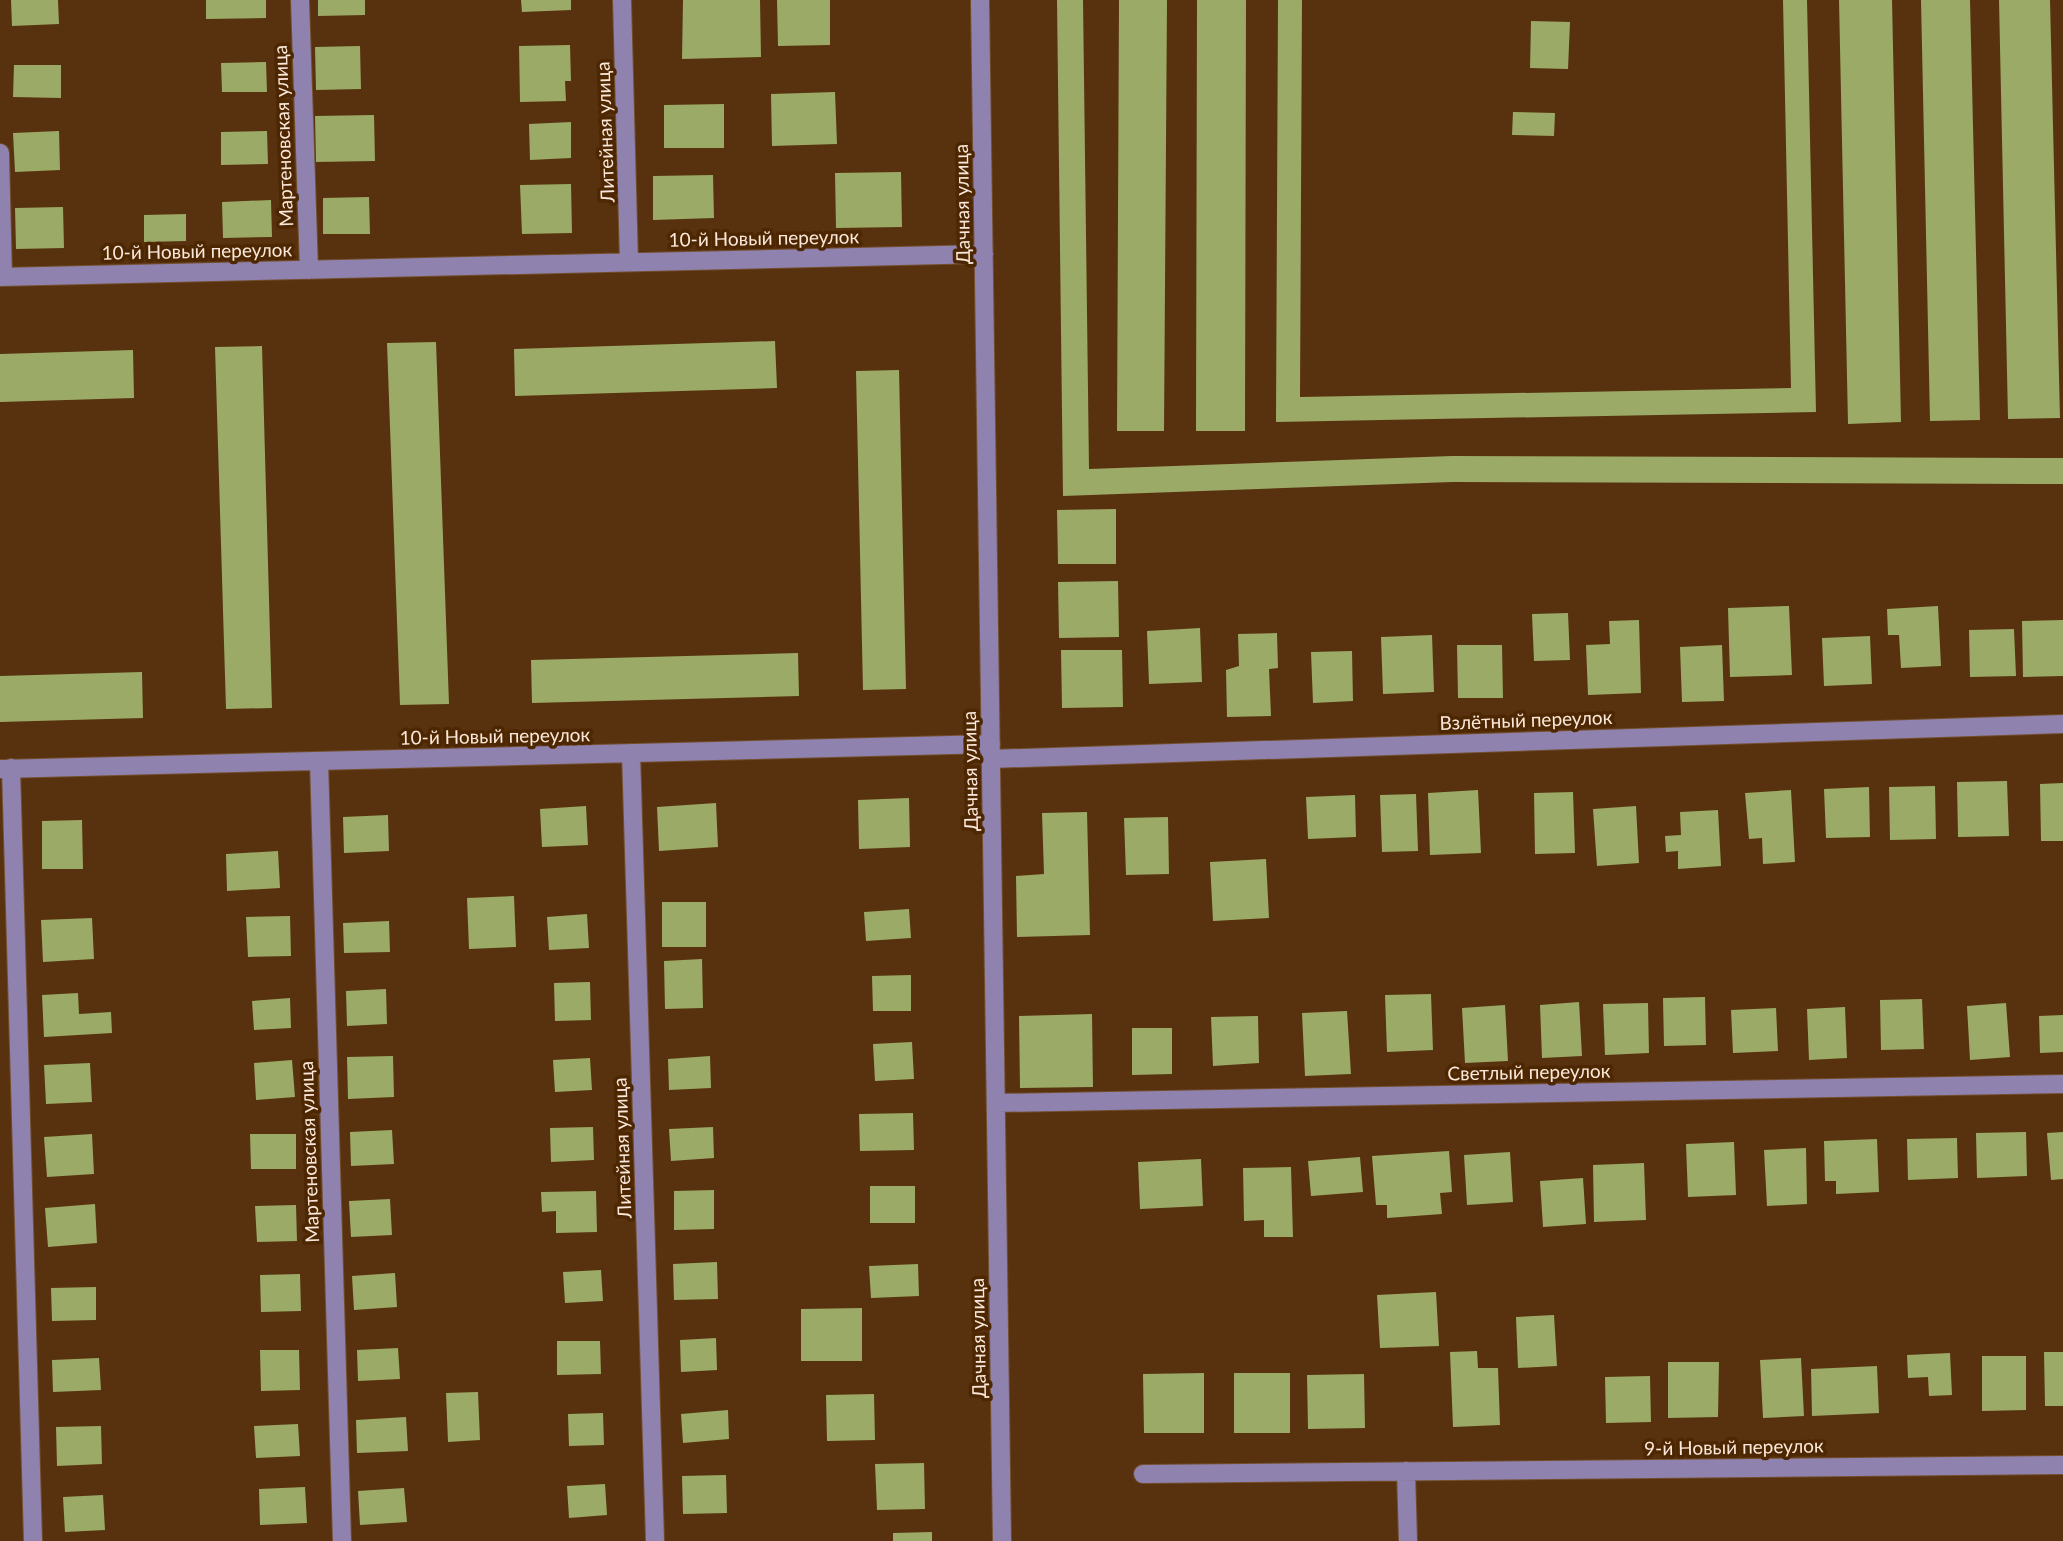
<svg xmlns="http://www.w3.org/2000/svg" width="2063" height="1541" font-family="Lato,sans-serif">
	<rect width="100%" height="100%" fill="#58320e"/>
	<path fill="#9baa67" d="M11,0H58L59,24L12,26Z
		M206,0H266V18L206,19Z
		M318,0H365V15L318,16Z
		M521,0H571V10L522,12Z
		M683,0H760L761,57L682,59Z
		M777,0H830V45L778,46Z
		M1057,0H1083L1089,469L1452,456L2063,458V484L1452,482L1063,496Z
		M1119,0H1167L1164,431H1117Z
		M1197,0H1246L1245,431H1196Z
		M1278,0H1302L1300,397L1791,388L1783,0H1807L1816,412L1276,422Z
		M1839,0H1892L1901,422L1848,424Z
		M1921,0H1970L1980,420L1930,421Z
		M1999,0H2050L2060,418L2008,419Z
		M1531,21L1570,22L1568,69L1530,68Z
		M570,45L571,81H565L566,101L520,102L519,46Z
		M360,46L361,89L316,90L315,47Z
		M266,62L267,92H222L221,63Z
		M14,65H61V98L13,97Z
		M835,92L837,144L772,146L771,94Z
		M724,104V148H664V105Z
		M1513,112L1555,113L1554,136L1512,135Z
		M374,115L375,161L316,162L315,116Z
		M571,122V158L530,160L529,124Z
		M59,131L60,170L15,172L13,133Z
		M267,131L268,164L221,165V132Z
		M901,172L902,227L836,228L835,173Z
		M713,175L714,218L653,220V176Z
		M571,184L572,233L522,234L520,185Z
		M369,197L370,234H323V198Z
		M271,200L272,237L223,238L222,202Z
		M63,207L64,248L16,249L15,208Z
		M186,214V241L144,242V215Z
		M775,341L777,388L515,396L514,349Z
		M436,342L449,704L400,705L387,343Z
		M262,346L272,708L226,709L215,347Z
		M133,350L134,398L0,402V354Z
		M899,370L906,689L863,690L856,371Z
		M1116,509V564H1058L1057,510Z
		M1118,581L1119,637L1059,638L1058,582Z
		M1789,606L1792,675L1730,677L1728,608Z
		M1938,606L1941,666L1901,668L1899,635H1888L1887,609Z
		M1568,613L1570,660L1534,661L1532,614Z
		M1639,620L1641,693L1588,695L1586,645L1610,644L1609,621Z
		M2063,620V676L2023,677L2022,621Z
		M1200,628L1202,682L1149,684L1147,631Z
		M2014,629L2016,676L1970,677L1969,630Z
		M1277,633L1278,668L1269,669L1271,716L1227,717L1226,670L1239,666L1238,634Z
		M1432,635L1434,692L1383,694L1381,637Z
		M1870,636L1872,684L1824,686L1822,638Z
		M1457,645H1502L1503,698H1458Z
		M1722,645L1724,701L1682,702L1680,647Z
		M1061,650H1122L1123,707L1062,708Z
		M1352,651L1353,701L1313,703L1311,652Z
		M798,653L799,696L532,703L531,660Z
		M142,672L143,718L0,722V676Z
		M2007,781L2009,836L1958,837L1957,782Z
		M2063,783V841H2041L2040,784Z
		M1935,786L1936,839L1890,840L1889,787Z
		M1869,787L1870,837L1826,838L1824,789Z
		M1478,790L1481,853L1430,855L1428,793Z
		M1791,790L1795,862L1763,864L1762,838L1749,839L1745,793Z
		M1573,792L1575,853L1535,854L1534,793Z
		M1416,794L1418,851L1382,852L1380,795Z
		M1355,795L1356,837L1308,839L1306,797Z
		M909,798L910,847L859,849L858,800Z
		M716,803L718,847L659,851L657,807Z
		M586,806L588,845L542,847L540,809Z
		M1636,806L1639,863L1597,866L1593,809Z
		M1718,810L1721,866L1678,869V851L1666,852L1665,836L1681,835L1680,812Z
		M1087,812L1090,935L1017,937L1016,876L1044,874L1042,813Z
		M388,815L389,851L344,853L343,817Z
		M1168,817L1169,874L1126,875L1124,818Z
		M82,820L83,869H42V821Z
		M278,851L280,888L227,891L226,854Z
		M1266,859L1269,918L1213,921L1210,862Z
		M514,896L516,947L469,949L467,898Z
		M662,902H706V947H662Z
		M909,909L911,938L866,941L864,912Z
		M587,914L589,948L549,950L547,917Z
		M290,916L291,956L248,957L246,917Z
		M92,918L94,959L43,962L41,920Z
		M389,921L390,952L344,953L343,923Z
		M702,959L703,1008L665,1009L664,961Z
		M911,975V1011H873L872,976Z
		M590,982L591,1020L555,1021L554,983Z
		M386,989L387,1024L347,1026L346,991Z
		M78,993L79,1014L111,1012L112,1033L44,1037L42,995Z
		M1431,994L1433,1050L1387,1052L1385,995Z
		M1705,997L1706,1045L1664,1046L1663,998Z
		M290,998L291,1028L254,1030L252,1001Z
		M1922,999L1924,1049L1881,1050L1880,1000Z
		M1579,1002L1582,1056L1542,1058L1540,1005Z
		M1648,1003L1649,1053L1605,1055L1603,1004Z
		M2006,1003L2010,1057L1970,1060L1967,1006Z
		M1505,1005L1508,1061L1465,1063L1462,1008Z
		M1845,1007L1847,1058L1809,1060L1807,1009Z
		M1776,1008L1778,1051L1733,1053L1731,1010Z
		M1347,1011L1351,1074L1305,1076L1302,1013Z
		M1092,1014L1093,1087L1020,1088L1019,1016Z
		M2063,1015V1052L2040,1053L2039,1016Z
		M1258,1016L1259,1063L1213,1066L1211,1017Z
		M1132,1028H1172V1074L1132,1075Z
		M912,1042L914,1079L875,1081L873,1044Z
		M393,1056L394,1097L348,1099L347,1057Z
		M710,1056L711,1088L669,1090L668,1059Z
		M590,1058L592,1090L555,1092L553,1060Z
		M292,1060L295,1097L256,1100L254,1063Z
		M90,1063L92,1102L46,1104L44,1065Z
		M913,1113L914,1150L860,1151L859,1114Z
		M593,1127L594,1160L551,1162L550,1128Z
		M713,1127L714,1158L671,1161L669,1129Z
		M392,1130L394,1164L351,1166L350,1132Z
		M2026,1132L2027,1176L1977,1178L1976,1133Z
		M2063,1132V1179L2051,1180L2047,1133Z
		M92,1134L94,1174L47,1177L44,1137Z
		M250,1134H296V1169H251Z
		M1957,1138L1958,1178L1908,1180L1907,1139Z
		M1877,1139L1879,1192L1836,1194V1181H1825L1824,1141Z
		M1734,1142L1736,1195L1688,1197L1686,1144Z
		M1806,1148L1807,1204L1767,1206L1764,1150Z
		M1449,1151L1452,1192L1440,1193L1442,1214L1387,1218V1205H1376L1372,1156Z
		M1510,1152L1513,1202L1467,1205L1464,1155Z
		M1360,1157L1363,1192L1311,1196L1308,1161Z
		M1201,1159L1203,1206L1140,1209L1138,1162Z
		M1644,1163L1646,1220L1594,1222L1593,1165Z
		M1291,1167L1293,1237H1264V1220L1244,1221L1243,1168Z
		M1583,1178L1586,1224L1543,1227L1540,1181Z
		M870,1186H915V1223H870Z
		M714,1190V1229L674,1230V1191Z
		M596,1191L597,1232L556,1233V1211L542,1212L541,1192Z
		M390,1199L392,1235L351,1237L349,1201Z
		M95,1204L97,1243L48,1247L45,1208Z
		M296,1205L297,1241L257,1242L255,1206Z
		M717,1262L718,1299L674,1300L673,1264Z
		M918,1264L919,1296L871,1298L869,1266Z
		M601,1270L603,1301L565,1303L563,1272Z
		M395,1273L397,1307L354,1310L352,1276Z
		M300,1274L301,1311L261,1312L260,1275Z
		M96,1287V1320L52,1321L51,1288Z
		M1436,1292L1439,1346L1380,1348L1377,1295Z
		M862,1308V1361H801V1309Z
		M1554,1315L1557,1366L1518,1368L1516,1317Z
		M716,1338L717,1370L681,1372L680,1340Z
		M557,1341H600L601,1374L557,1375Z
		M398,1348L400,1379L358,1381L357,1350Z
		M260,1350H299L300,1390L261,1391Z
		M1477,1351L1478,1368H1498L1500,1425L1453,1427L1450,1352Z
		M2044,1352H2063V1406H2045Z
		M1950,1353L1952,1395L1929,1396L1928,1377L1908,1378L1907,1355Z
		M1982,1356H2026V1410L1982,1411Z
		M99,1358L101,1390L53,1392L52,1360Z
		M1801,1358L1804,1416L1763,1418L1760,1360Z
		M1668,1362H1719L1718,1417L1668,1418Z
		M1877,1366L1879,1413L1812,1416L1811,1369Z
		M1204,1373V1433H1144L1143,1374Z
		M1234,1373H1290V1433H1234Z
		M1364,1374L1365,1428L1308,1429L1307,1375Z
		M1650,1376L1651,1422L1606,1423L1605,1377Z
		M478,1392L480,1440L448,1442L446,1393Z
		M874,1394L875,1440L827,1441L826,1395Z
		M728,1410L729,1439L683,1443L681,1414Z
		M603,1413L604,1445L569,1446L568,1414Z
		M406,1417L408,1451L357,1453L356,1420Z
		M298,1424L300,1456L256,1458L254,1426Z
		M101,1426L102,1464L57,1466L56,1427Z
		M924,1463L925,1509L877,1510L875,1464Z
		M726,1475L727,1513L683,1514L682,1476Z
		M605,1484L607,1515L569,1518L567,1486Z
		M305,1487L307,1523L260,1525L259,1489Z
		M404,1488L407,1522L360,1525L358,1491Z
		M103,1495L105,1530L65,1532L63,1497Z
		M932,1532V1541H893V1533Z"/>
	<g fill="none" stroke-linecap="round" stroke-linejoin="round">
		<defs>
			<path id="minor" d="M300,0L309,270
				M622,0L629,262
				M980,0L1002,1541
				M0,153L3,277
				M0,277L984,254
				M631,753L655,1541
				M991,759L2063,724
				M319,761L342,1541
				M11,768L33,1541
				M0,769L991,744
				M996,1103L2063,1084
				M1406,1471L1408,1541
				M1143,1474L2063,1465"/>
		</defs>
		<use href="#minor" stroke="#724f2f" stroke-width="20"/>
		<use href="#minor" stroke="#9082af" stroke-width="18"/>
	</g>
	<g text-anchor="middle" stroke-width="7" stroke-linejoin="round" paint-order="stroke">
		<g font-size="19" fill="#fbe8da" stroke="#4d2701">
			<text transform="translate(605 132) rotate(-92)" y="7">Литейная улица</text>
			<text transform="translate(283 136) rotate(-92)" y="7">Мартеновская улица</text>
			<text transform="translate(962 204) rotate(-91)" y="7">Дачная улица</text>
			<text transform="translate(764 238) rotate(-1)" y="7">10-й Новый переулок</text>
			<text transform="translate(197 251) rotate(-1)" y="7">10-й Новый переулок</text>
			<text transform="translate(1526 720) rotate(-2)" y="7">Взлётный переулок</text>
			<text transform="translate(495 736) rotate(-1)" y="7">10-й Новый переулок</text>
			<text transform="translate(970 771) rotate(-91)" y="7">Дачная улица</text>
			<text transform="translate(1529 1072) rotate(-1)" y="7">Светлый переулок</text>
			<text transform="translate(622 1148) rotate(-92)" y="7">Литейная улица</text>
			<text transform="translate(309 1152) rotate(-92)" y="7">Мартеновская улица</text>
			<text transform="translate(978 1338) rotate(-91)" y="7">Дачная улица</text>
			<text transform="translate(1734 1447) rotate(-1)" y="7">9-й Новый переулок</text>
		</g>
	</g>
</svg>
